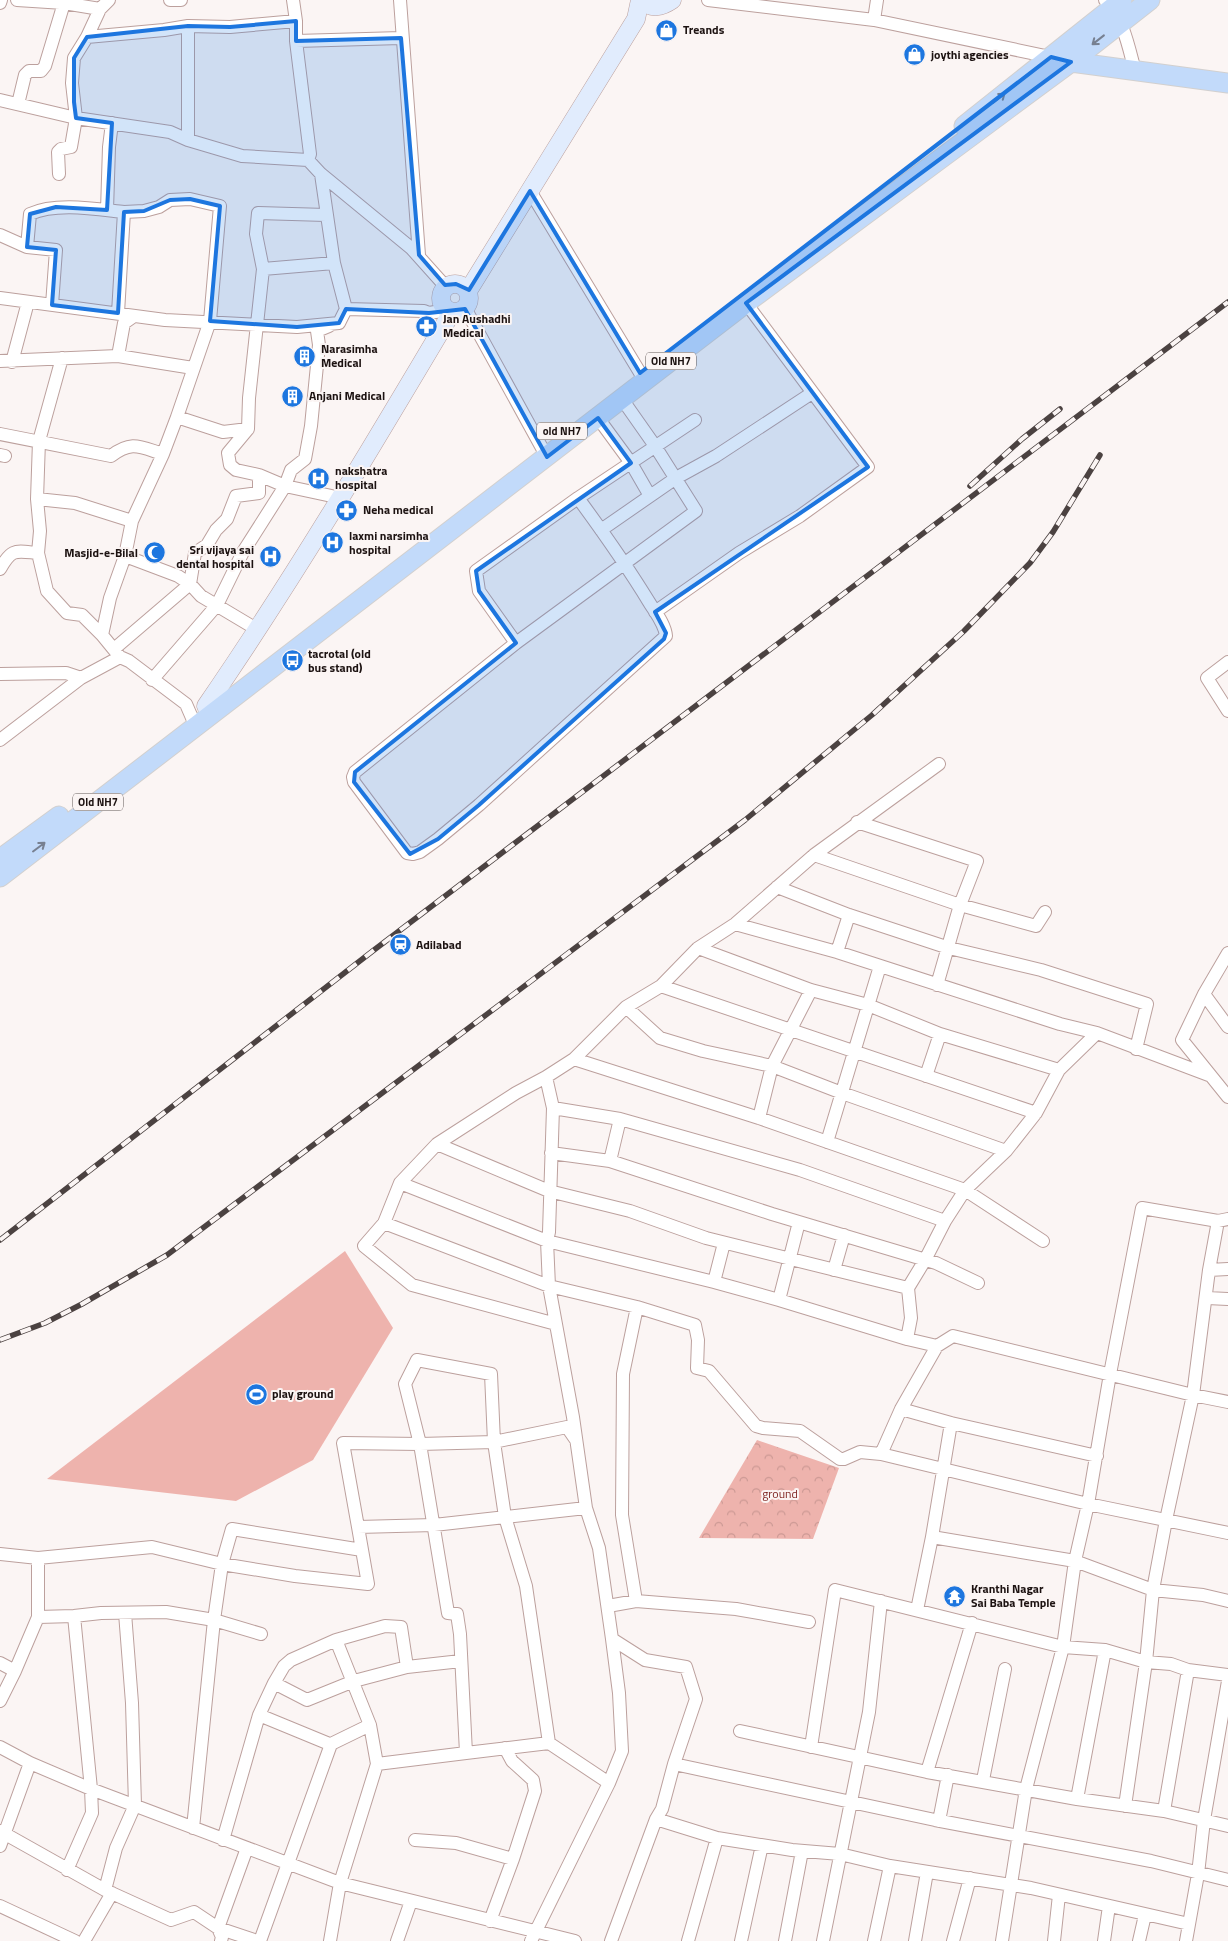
<svg xmlns="http://www.w3.org/2000/svg" width="1228" height="1941" font-family="'Titillium Web',sans-serif">
	<defs>
		<pattern id="park-crowns" width="20" height="18" patternUnits="userSpaceOnUse" patternTransform="scale(1.25)"><rect width="20" height="18" fill="#eeb3ad"/><path d="M2 6a3 3 0 1 1 6 0M12 15a3 3 0 1 1 6 0" fill="none" stroke="#cc9994"/></pattern>
	</defs>
	<rect width="100%" height="100%" fill="#fbf5f4"/>
	<path fill="url(#park-crowns)" d="M757,1440L839,1468L813,1539L699,1538Z"/>
	<path fill="#eeb3ad" d="M345,1251L393,1328L313,1460L236,1501L47,1479Z"/>
	<g fill="none" stroke-linecap="round" stroke-linejoin="round">
		<defs>
			<path id="street" d="M17,0L64,3L100,9L109,0
				M170,0H181
				M293,0L296,21V41L310,154L308,160
				M400,0L419,255
				M708,0L874,20L1055,58
				M1105,0C1124,20 1128,45 1135,71
				M0,3L1,0
				M874,20L877,0
				M87,37L164,30L188,26L230,27L296,21
				M296,41L401,38
				M0,100L76,118L170,132L188,140L242,156L308,160L321,174L411,248L446,287
				M18,104L25,75L29,71H41L45,66L64,3L67,0
				M188,140V26
				M59,174L58,152L61,149L71,147L76,118L72,83L74,58L87,37L100,9
				M530,191L645,381
				M107,210L109,147L112,123
				M124,212L144,211L159,207L170,200L190,199L220,206L210,321L177,417
				M326,215L258,213L256,234L263,269L334,263
				M0,235L27,247L56,250L52,305
				M27,247L30,214C56,202 96,209 124,212L118,313
				M0,298L165,320L297,327L339,323L346,309L334,263L321,174
				M465,308L547,457
				M346,309L424,311L429,313L448,310
				M118,356L124,323L134,316
				M62,358L39,441L37,499L40,531L38,553L47,591L67,613L82,615L102,635L120,657L129,661L186,704L196,727
				M0,361L118,356L193,368
				M12,362L28,302
				M598,418L631,463L650,496
				M248,429L249,398L263,269
				M0,434L111,456C132,440 140,447 163,454L177,417L223,432L248,429L228,453L230,465L236,470L259,475L285,486L341,498
				M0,455L5,456
				M578,498C603,532 627,566 649,602C655,612 665,624 666,636L479,805L438,839L420,852L413,854L407,853L354,782L353,777L355,772L516,643L696,511L655,446L622,399
				M37,499L75,503L132,521
				M601,530L676,478L716,456L812,393
				M125,556L178,576L190,584L201,596L258,630
				M0,569C12,548 15,551 38,553
				M655,612L739,553L800,516L868,467L746,303
				M102,635L110,598L125,556L132,521L163,454
				M516,643L479,591L476,571L578,498L695,420
				M114,649L190,584L195,553L207,545L216,530L227,519L236,496L259,493V475
				M1228,662L1207,678L1228,711
				M0,674L66,673L81,678
				M152,680L217,605L243,552L285,486L291,470L305,459L311,426L319,345L317,331L329,326
				M0,740L81,678L120,657
				M857,822L977,861L960,905L937,985
				M814,855L960,905L1036,926L1045,912
				M777,887L849,915L949,948L1041,970L1147,1004L1136,1049
				M735,924L837,952L1060,1024L1097,1033L1211,1076
				M698,948L811,990L868,1005L940,1034L1059,1070
				M837,952L849,915
				M1228,953L1204,994L1182,1040L1228,1097
				M661,986L1036,1113
				M1204,994L1228,1027
				M626,1007L660,1038L703,1051L772,1066L842,1093L1006,1151
				M574,1059L759,1118L965,1190L1043,1241
				M926,1076L940,1034
				M546,1077L553,1108L549,1232L547,1241L549,1286L573,1417L586,1508L599,1548L612,1639L645,1660L686,1667L696,1699L674,1764L662,1809L656,1819L611,1941
				M553,1108L620,1119L800,1170L945,1221
				M759,1118L772,1066L811,990
				M827,1142L880,966
				M437,1144L549,1191L630,1211L706,1238L908,1288L911,1318L907,1339
				M551,1153L610,1161L772,1214L936,1263L978,1283
				M610,1161L620,1119
				M400,1183L547,1241L714,1282L779,1300L907,1339L937,1346L953,1336L1193,1395L1228,1402
				M384,1223L549,1286L637,1307L695,1325L698,1340L697,1368L709,1371L756,1426L763,1428L800,1431L840,1459H844L860,1452L881,1454L1088,1504L1228,1533
				M834,1270L844,1235
				M1209,1270L1228,1269
				M714,1282L724,1243
				M908,1288L925,1260L945,1221L965,1190L1006,1151L1036,1113L1059,1070L1097,1033
				M1207,1298L1228,1299
				M779,1300L799,1222
				M556,1324L412,1285L364,1246L384,1223L400,1183L437,1144L516,1093L546,1077L574,1059L626,1007L661,986L698,948L735,924L814,855L939,764
				M901,1409L951,1423L1097,1456
				M576,1440L567,1427L494,1442L420,1444L343,1443L358,1527L434,1525L586,1508
				M881,1454L901,1409L937,1346
				M932,1537L1075,1561L1153,1590L1203,1595L1228,1601
				M0,1554L38,1558L152,1547L222,1564L295,1576L368,1584L358,1527
				M38,1558V1617
				M636,1601L622,1515L623,1374L637,1307
				M608,1606L636,1601L736,1609L809,1622
				M917,1610L932,1537L951,1423
				M336,1640L385,1626L401,1627L407,1667
				M0,1663L15,1671
				M274,1683L307,1700L354,1681L407,1667L461,1661
				M0,1701L15,1671L38,1617L74,1616L101,1613L166,1612L214,1620L261,1634
				M259,1715L327,1743L330,1747L260,1941
				M740,1731L927,1772L1077,1799L1164,1811L1228,1826
				M329,1745L370,1725
				M0,1747L30,1763L91,1789L340,1883L575,1941
				M811,1747L835,1590L1063,1647L1105,1650L1146,1662L1171,1664L1188,1670L1228,1675
				M466,1753L549,1743L609,1783
				M377,1764L466,1753L460,1634L457,1614L448,1613L420,1444L405,1384L417,1360L491,1374L494,1442L505,1517L526,1586L549,1743
				M674,1764L935,1820L1151,1861L1228,1880
				M927,1772L972,1623
				M983,1780L1005,1669
				M1077,1799L1105,1650
				M1125,1806L1146,1662L1153,1590L1166,1520L1193,1395L1209,1270L1218,1221
				M1164,1811L1188,1670
				M656,1819L717,1838L792,1850L840,1854L890,1866L1031,1888L1189,1924
				M939,1821L948,1775
				M193,1828L214,1620L222,1564L232,1529L362,1550
				M0,1831L105,1890L171,1920L194,1912L218,1928L257,1941
				M223,1840L259,1715L274,1683L284,1666L291,1660L336,1640L370,1725L377,1764L340,1883L330,1941
				M415,1840L456,1843L513,1859
				M0,1846L30,1763
				M67,1870L92,1813L91,1789L74,1616
				M105,1890L116,1848L135,1805L132,1703L125,1613
				M0,1906L75,1941
				M490,1921L513,1859L535,1791L533,1780L512,1761L505,1748
				M84,1941L112,1893
				M221,1941L222,1937L218,1928L247,1848
				M397,1941L411,1901
				M531,1941L609,1783L622,1751L619,1693L612,1639
				M688,1941L717,1838
				M741,1941L762,1845
				M785,1941L802,1851
				M823,1941L869,1712L881,1601
				M874,1941L890,1866
				M915,1941L927,1872
				M953,1941L970,1878
				M1002,1941L1026,1789L1063,1647L1075,1561L1088,1504L1110,1374L1142,1208L1218,1221L1228,1219
				M1054,1941L1059,1895
				M1104,1941L1109,1906
				M1139,1941L1145,1915
				M1186,1941L1198,1874L1204,1820L1228,1681"/>
			<path id="secondary" d="M642,0C651,10 662,7 672,0
				M441 298a14 14 0 1 1 28 0a14 14 0 1 1-28 0Z
				M468,291L636,19L640,0
				M206,706C294,578 373,445 452,312"/>
			<path id="primary" d="M1071,62L1228,83
				M964,126L1122,0
				M0,859L59,816
				M0,877L746,303L1071,62L1150,0"/>
		</defs>
		<use href="#street" stroke="#bca09d" stroke-width="14"/>
		<use href="#secondary" stroke="#bca09d" stroke-width="19"/>
		<use href="#primary" stroke="#d2d0cf" stroke-width="21"/>
		<use href="#street" stroke="#fff" stroke-width="12"/>
		<use href="#secondary" stroke="#e1ecfd" stroke-width="18"/>
		<use href="#primary" stroke="#c2dafa" stroke-width="19"/>
		<defs>
			<path id="rail" d="M970,486L1022,439L1060,409
				M0,1240L374,950L1228,302
				M0,1340L45,1323L82,1304L167,1255L745,820L872,715L964,631L1030,563L1053,532L1100,455"/>
		</defs>
		<use href="#rail" stroke="#4b4241" stroke-width="5.5"/>
		<use href="#rail" stroke="#fbf5f4" stroke-width="4" stroke-dasharray="11" stroke-linecap="butt"/>
	</g>
	<defs><path id="oneway-shaft" d="M-6 0H5M1.5-3L5.5 0L1.5 3" fill="none" stroke-width="1.6" stroke-linecap="round" stroke-linejoin="round" transform="scale(1.25)"/></defs>
	<g stroke="#778091">
		<use href="#oneway-shaft" transform="translate(1098 40) rotate(142)"/>
		<use href="#oneway-shaft" transform="translate(999 98) rotate(-38)"/>
		<use href="#oneway-shaft" transform="translate(39 847) rotate(-37)"/>
	</g>
	<path fill="#1d76df" fill-opacity="0.2" stroke="#1d76df" stroke-width="4" stroke-linejoin="round" d="M296,21V41L401,38L419,255L445,285L456,284L469,290L530,191L640,373L1051,57L1071,62L746,303L868,467L655,612L666,633L664,639L479,805L438,839L410,854L354,782L355,772L516,643L479,591L476,571L631,463L598,418L547,457L465,309L429,313L346,309L339,323L297,327L210,321L220,206L190,199L170,200L144,211L124,212L118,313L52,305L56,250L27,247L30,214L56,207L107,210L112,123L76,118L74,102V58L87,37L188,26L230,27Z"/>
	<defs>
		<symbol id="shop-disc" viewBox="-11 -11 22 22"><circle r="9.5" fill="#1d76df" stroke="#fbf5f4"/><path d="M-5-2.5h2.3a2.7 3.5 0 0 1 5.4 0H5L5.5 6h-11ZM-1.5-2.5h3a1.5 2.3 0 0 0-3 0Z" fill="#fff"/></symbol>
		<symbol id="pharmacy-disc" viewBox="-11 -11 22 22"><circle r="9.5" fill="#1d76df" stroke="#fbf5f4"/><path d="M-2-6h4v4h4v4h-4v4h-4v-4h-4v-4h4Z" fill="#fff"/></symbol>
		<symbol id="building-disc" viewBox="-11 -11 22 22"><circle r="9.5" fill="#1d76df" stroke="#fbf5f4"/><path d="M-4-6H4V6H1V3H-1V6H-4ZM-2.5-4.3h1.7v1.8h-1.7ZM.8-4.3h1.7v1.8H.8ZM-2.5-1h1.7V.8h-1.7ZM.8-1h1.7V.8H.8Z" fill="#fff"/></symbol>
		<symbol id="hospital-disc" viewBox="-11 -11 22 22"><circle r="9.5" fill="#1d76df" stroke="#fbf5f4"/><path d="M-5-5h3v3.5h4V-5h3V5h-3V1.5h-4V5h-3Z" fill="#fff"/></symbol>
		<symbol id="mosque-disc" viewBox="-11 -11 22 22"><circle r="9.5" fill="#1d76df" stroke="#fbf5f4"/><path d="M3.5-4.9A6 6 0 1 0 3.5 4.9A5 5 0 1 1 3.5-4.9Z" fill="#fff"/></symbol>
		<symbol id="bus-disc" viewBox="-11 -11 22 22"><circle r="9.5" fill="#1d76df" stroke="#fbf5f4"/><path d="M-5-6H5V4H4V6H2V4H-2V6H-4V4H-5ZM-3.5-4V0h7V-4ZM-3.5 1.2v1.5H-2V1.2ZM2 1.2v1.5H3.5V1.2Z" fill="#fff"/></symbol>
		<symbol id="station-disc" viewBox="-11 -11 22 22"><circle r="9.5" fill="#1d76df" stroke="#fbf5f4"/><path d="M-3-6H3Q5-6 5-4V2Q5 4 3 4L4.5 6H3L1.5 4h-3L-3 6H-4.5L-3 4Q-5 4-5 2V-4Q-5-6-3-6ZM-3.5-4v3h7v-3ZM-3.5 1v1.5H-2V1ZM2 1v1.5H3.5V1Z" fill="#fff"/></symbol>
		<symbol id="stadium-disc" viewBox="-11 -11 22 22"><circle r="9.5" fill="#1d76df" stroke="#fbf5f4"/><path d="M0-5a6.5 5 0 1 0 0 10a6.5 5 0 1 0 0-10ZM-3.5-1.8h7v3.6h-7Z" fill="#fff"/></symbol>
		<symbol id="temple-disc" viewBox="-11 -11 22 22"><circle r="9.5" fill="#1d76df" stroke="#fbf5f4"/><path d="M0-6L5-2H3V0L6.5 2.5H4V6H1.5V3h-3V6H-4V2.5H-6.5L-3 0V-2H-5Z" fill="#fff"/></symbol>
	</defs>
	<g fill-rule="evenodd">
		<use href="#shop-disc" x="654" y="18" width="25" height="25"/>
		<use href="#shop-disc" x="902" y="42" width="25" height="25"/>
		<use href="#pharmacy-disc" x="414" y="314" width="25" height="25"/>
		<use href="#building-disc" x="292" y="344" width="25" height="25"/>
		<use href="#building-disc" x="280" y="384" width="25" height="25"/>
		<use href="#hospital-disc" x="306" y="466" width="25" height="25"/>
		<use href="#pharmacy-disc" x="334" y="498" width="25" height="25"/>
		<use href="#hospital-disc" x="320" y="530" width="25" height="25"/>
		<use href="#mosque-disc" x="142" y="540" width="25" height="25"/>
		<use href="#hospital-disc" x="258" y="544" width="25" height="25"/>
		<use href="#bus-disc" x="280" y="648" width="25" height="25"/>
		<use href="#station-disc" x="388" y="932" width="25" height="25"/>
		<use href="#stadium-disc" x="244" y="1382" width="25" height="25"/>
		<use href="#temple-disc" x="942" y="1584" width="25" height="25"/>
	</g>
	<g text-anchor="middle" stroke-width="4" stroke-linejoin="round" paint-order="stroke">
		<g fill="#fbf5f4" stroke="#5f5655" stroke-width="1">
			<rect x="646" y="352.5" width="50" height="17" rx="4"/>
			<rect x="537" y="422.5" width="50" height="17" rx="4"/>
			<rect x="73" y="793.5" width="50" height="17" rx="4"/>
		</g>
		<g font-size="11" font-weight="bold" fill="#1c1211">
			<text x="671" y="365">Old NH7</text>
			<text x="562" y="435">old NH7</text>
			<text x="98" y="806">Old NH7</text>
		</g>
		<g font-size="12" font-weight="bold" fill="#1c1211" stroke="#fbf5f4" text-anchor="start">
			<text x="683" y="34">Treands</text>
			<text x="931" y="59">joythi agencies</text>
			<text x="443" y="323">Jan Aushadhi<tspan x="443" dy="14">Medical</tspan></text>
			<text x="321" y="353">Narasimha<tspan x="321" dy="14">Medical</tspan></text>
			<text x="309" y="400">Anjani Medical</text>
			<text x="335" y="475">nakshatra<tspan x="335" dy="14">hospital</tspan></text>
			<text x="363" y="514">Neha medical</text>
			<text x="349" y="540">laxmi narsimha<tspan x="349" dy="14">hospital</tspan></text>
			<text x="254" y="554" text-anchor="end">Sri vijaya sai<tspan x="254" dy="14">dental hospital</tspan></text>
			<text x="138" y="557" text-anchor="end">Masjid-e-Bilal</text>
			<text x="308" y="658">tacrotal (old<tspan x="308" dy="14">bus stand)</tspan></text>
			<text x="416" y="949">Adilabad</text>
			<text x="272" y="1398">play ground</text>
			<text x="971" y="1593">Kranthi Nagar<tspan x="971" dy="14">Sai Baba Temple</tspan></text>
		</g>
		<g font-size="12" fill="#802623" stroke="#fbf5f4">
			<text x="780" y="1498">ground</text>
		</g>
	</g>
</svg>
